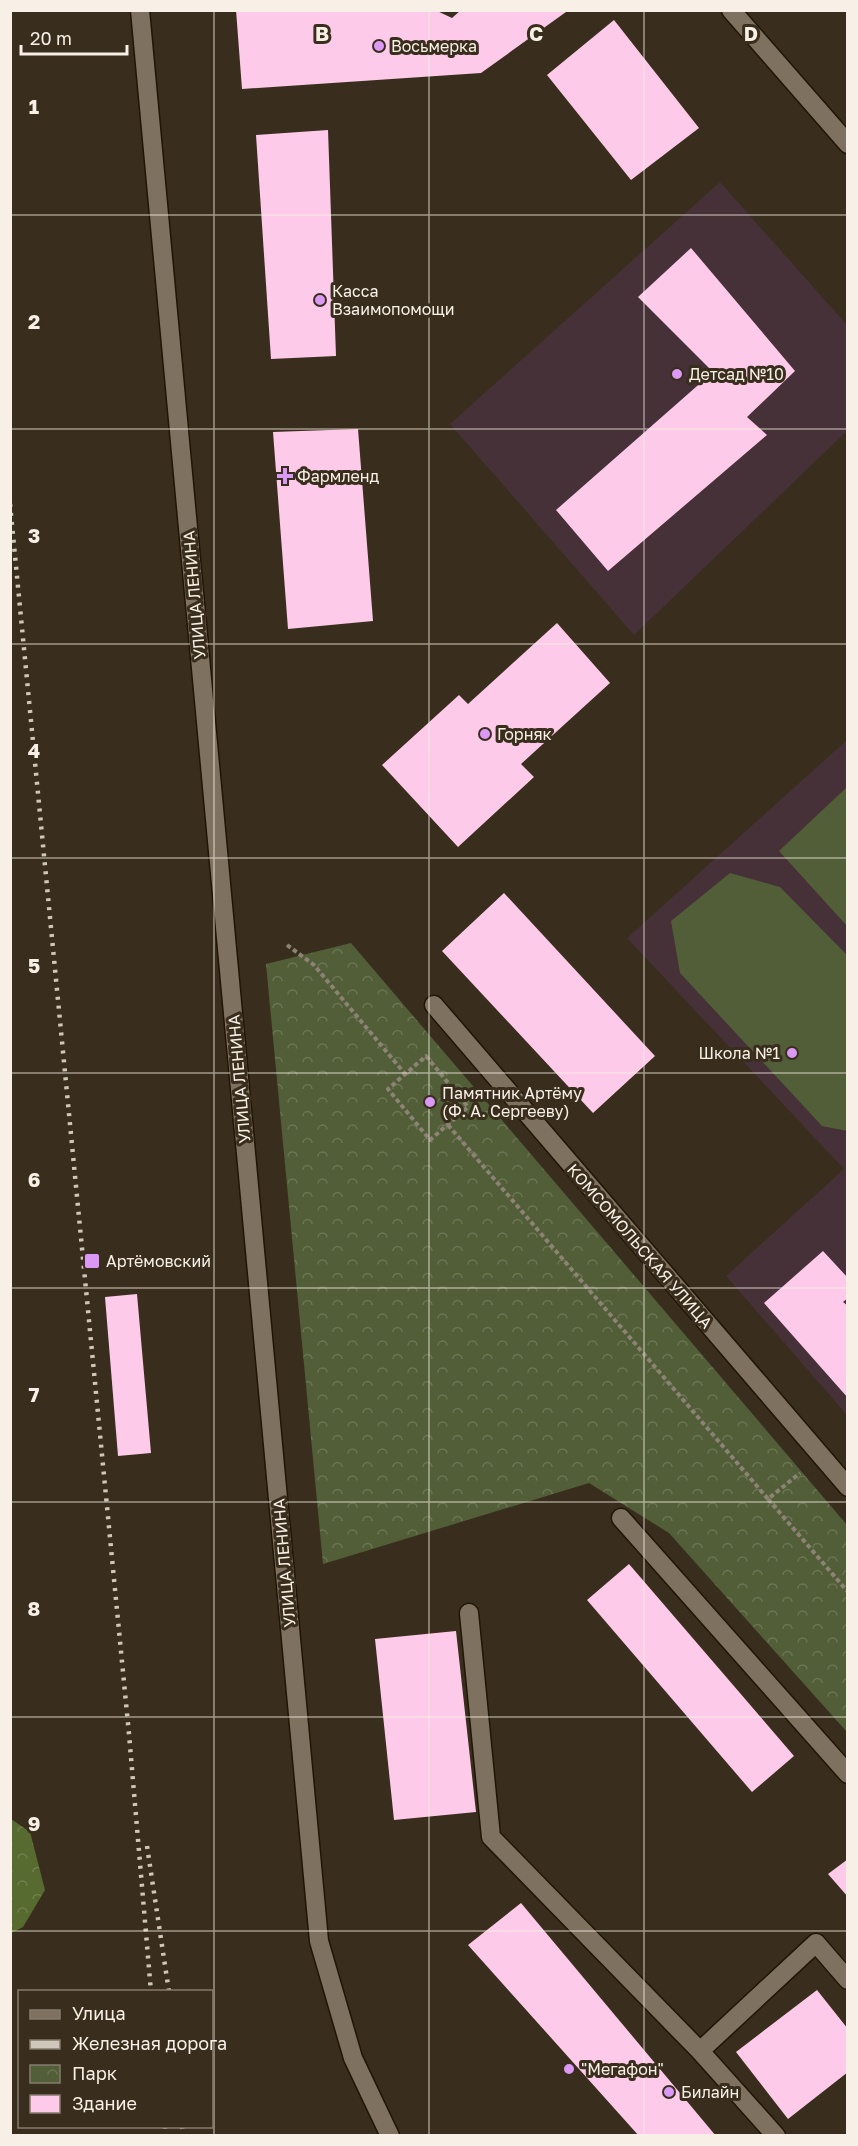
<svg xmlns="http://www.w3.org/2000/svg" width="858" height="2146" font-family="'Golos Text',sans-serif">
	<defs>
		<pattern id="forest-crowns" width="20" height="18" patternUnits="userSpaceOnUse" patternTransform="scale(1.5)"><rect width="20" height="18" fill="#576a2f"/><path d="M2 6a3 3 0 1 1 6 0M12 15a3 3 0 1 1 6 0" fill="none" stroke="#70804d"/></pattern>
		<pattern id="park-crowns" width="20" height="18" patternUnits="userSpaceOnUse" patternTransform="scale(1.5)"><rect width="20" height="18" fill="#515e37"/><path d="M2 6a3 3 0 1 1 6 0M12 15a3 3 0 1 1 6 0" fill="none" stroke="#6b7554"/></pattern>
	</defs>
	<rect width="100%" height="100%" fill="#392e1d"/>
	<path fill="#453137" d="M720,182L847,325V431L634,635L450,424Z
		M847,740V1415L726,1276L844,1169L627,938Z"/>
	<path fill="url(#forest-crowns)" d="M11,1819L30,1832L45,1890L23,1927L11,1933Z"/>
	<path fill="url(#park-crowns)" d="M351,943L847,1525V1732L669,1533L589,1483L323,1564L266,964Z"/>
	<path fill="#515e37" d="M847,787V926L779,851Z
		M730,873L780,887L847,955V1131L822,1126L680,973L671,921Z"/>
	<path fill="#fdcaea" d="M236,10H435L452,18L461,10L566,12L481,73L242,89Z
		M614,20L699,128L631,180L547,75Z
		M328,130L336,356L271,359L256,135Z
		M691,248L795,371L747,417L767,435L608,571L556,510L713,372L638,297Z
		M358,429L373,621L288,629L273,432Z
		M557,623L610,683L521,764L534,777L458,847L382,765L459,695L468,704Z
		M504,893L655,1056L593,1113L442,951Z
		M823,1251L848,1278V1298L843,1302L848,1306V1398L764,1303Z
		M137,1294L151,1453L118,1456L105,1297Z
		M629,1564L794,1756L752,1792L587,1600Z
		M456,1631L476,1812L394,1820L375,1639Z
		M848,1859V1897L828,1874Z
		M521,1903L716,2136H639L468,1945Z
		M817,1990L848,2029V2072L788,2119L736,2052Z"/>
	<g fill="none" stroke-linecap="round" stroke-linejoin="round">
		<defs>
			<path id="lane" d="M621,1518L848,1774
				M469,1613L491,1837L700,2051L776,2136
				M700,2051L816,1943L848,1980"/>
			<path id="street" d="M434,1005L848,1487"/>
			<path id="secondary" d="M140,10L319,1941L353,2058L390,2136
				M731,10L848,144"/>
		</defs>
		<use href="#lane" stroke="#201606" stroke-width="21"/>
		<use href="#street" stroke="#201606" stroke-width="21"/>
		<use href="#secondary" stroke="#201606" stroke-width="21"/>
		<path stroke="#8d8375" stroke-width="4" stroke-dasharray="4.5 3" stroke-linecap="butt" d="M287,945L314,965L406,1075
			M426,1056L468,1107L430,1140L388,1089Z
			M448,1125L768,1499L800,1473
			M768,1499L848,1592"/>
		<use href="#lane" stroke="#7e715f" stroke-width="18"/>
		<use href="#street" stroke="#7e715f" stroke-width="18"/>
		<use href="#secondary" stroke="#7e715f" stroke-width="18"/>
		<path stroke="#d0c7bb" stroke-width="4.5" stroke-dasharray="3 6" stroke-linecap="butt" d="M10,504L129,1734L151,1992
			M147,1846L169,1992
			M165,2126V2136
			M182,2126L183,2136"/>
	</g>
	<path fill="none" stroke="#f8f0e6" stroke-width="1.5" stroke-opacity="0.55" d="M214,10V2136M429,10V2136M644,10V2136M10,215H848M10,429H848M10,644H848M10,858H848M10,1073H848M10,1288H848M10,1502H848M10,1717H848M10,1931H848"/>
	<g fill="#db99f5" stroke="#392e1d" stroke-width="2">
		<circle cx="379" cy="46" r="6"/>
		<circle cx="320" cy="300" r="6"/>
		<circle cx="677" cy="374" r="6"/>
		<path d="M282 467h6v6h6v6h-6v6h-6v-6h-6v-6h6z"/>
		<circle cx="485" cy="734" r="6"/>
		<circle cx="792" cy="1053" r="6"/>
		<circle cx="430" cy="1102" r="6"/>
		<rect x="84" y="1253" width="16" height="16" rx="3"/>
		<circle cx="569" cy="2069" r="6"/>
		<circle cx="669" cy="2092" r="6"/>
	</g>
	<g text-anchor="middle" stroke-width="6" stroke-linejoin="round" paint-order="stroke">
		<g font-size="16" fill="#f8f0e6" stroke="#392e1d" text-anchor="start">
			<text x="391" y="52">Восьмерка</text>
			<text x="332" y="297">Касса<tspan x="332" dy="18">Взаимопомощи</tspan></text>
			<text x="689" y="380">Детсад №10</text>
			<text x="297" y="482">Фармленд</text>
			<text x="497" y="740">Горняк</text>
			<text x="780" y="1059" text-anchor="end">Школа №1</text>
			<text x="442" y="1099">Памятник Артёму<tspan x="442" dy="18">(Ф. А. Сергееву)</tspan></text>
			<text x="106" y="1267">Артёмовский</text>
			<text x="581" y="2075">"Мегафон"</text>
			<text x="681" y="2098">Билайн</text>
		</g>
		<g font-size="16" fill="#f8f0e6" stroke="#392e1d">
			<text transform="translate(194 595) rotate(-95)" y="6">УЛИЦА ЛЕНИНА</text>
			<text transform="translate(239 1079) rotate(-95)" y="6">УЛИЦА ЛЕНИНА</text>
			<text transform="translate(640 1246) rotate(49)" y="6">КОМСОМОЛЬСКАЯ УЛИЦА</text>
			<text transform="translate(284 1563) rotate(-95)" y="6">УЛИЦА ЛЕНИНА</text>
		</g>
	</g>
	<g font-size="20" text-anchor="middle" font-weight="bold" fill="#f8f0e6" stroke="#392e1d" stroke-width="6" stroke-linejoin="round" paint-order="stroke">
		<text x="322" y="41">B</text>
		<text x="536" y="41">C</text>
		<text x="751" y="41">D</text>
		<text x="34" y="114">1</text>
		<text x="34" y="329">2</text>
		<text x="34" y="543">3</text>
		<text x="34" y="758">4</text>
		<text x="34" y="973">5</text>
		<text x="34" y="1187">6</text>
		<text x="34" y="1402">7</text>
		<text x="34" y="1616">8</text>
		<text x="34" y="1831">9</text>
	</g>
	<rect width="858" height="2146" fill="none" stroke="#f8f0e6" stroke-width="24"/>
	<rect x="18" y="1990" width="195" height="138" fill="#392e1d" stroke="#857c6d" stroke-width="1.5"/>
	<rect x="30" y="2010" width="30" height="9" fill="#7e715f" stroke="#857c6d" stroke-width="1.5"/>
	<text x="72" y="2020" font-size="18" fill="#f8f0e6">Улица</text>
	<rect x="30" y="2040" width="30" height="9" fill="#d0c7bb" stroke="#857c6d" stroke-width="1.5"/>
	<text x="72" y="2050" font-size="18" fill="#f8f0e6">Железная дорога</text>
	<rect x="30" y="2065" width="30" height="18" fill="url(#park-crowns)" stroke="#857c6d" stroke-width="1.5"/>
	<text x="72" y="2080" font-size="18" fill="#f8f0e6">Парк</text>
	<rect x="30" y="2095" width="30" height="18" fill="#fdcaea" stroke="#857c6d" stroke-width="1.5"/>
	<text x="72" y="2110" font-size="18" fill="#f8f0e6">Здание</text>
	<path d="M21 45v9h106v-9" fill="none" stroke="#f8f0e6" stroke-width="3"/>
	<text x="30" y="45" font-size="18" fill="#f8f0e6" stroke="#392e1d" stroke-width="4.5" paint-order="stroke">20 m</text>
</svg>
